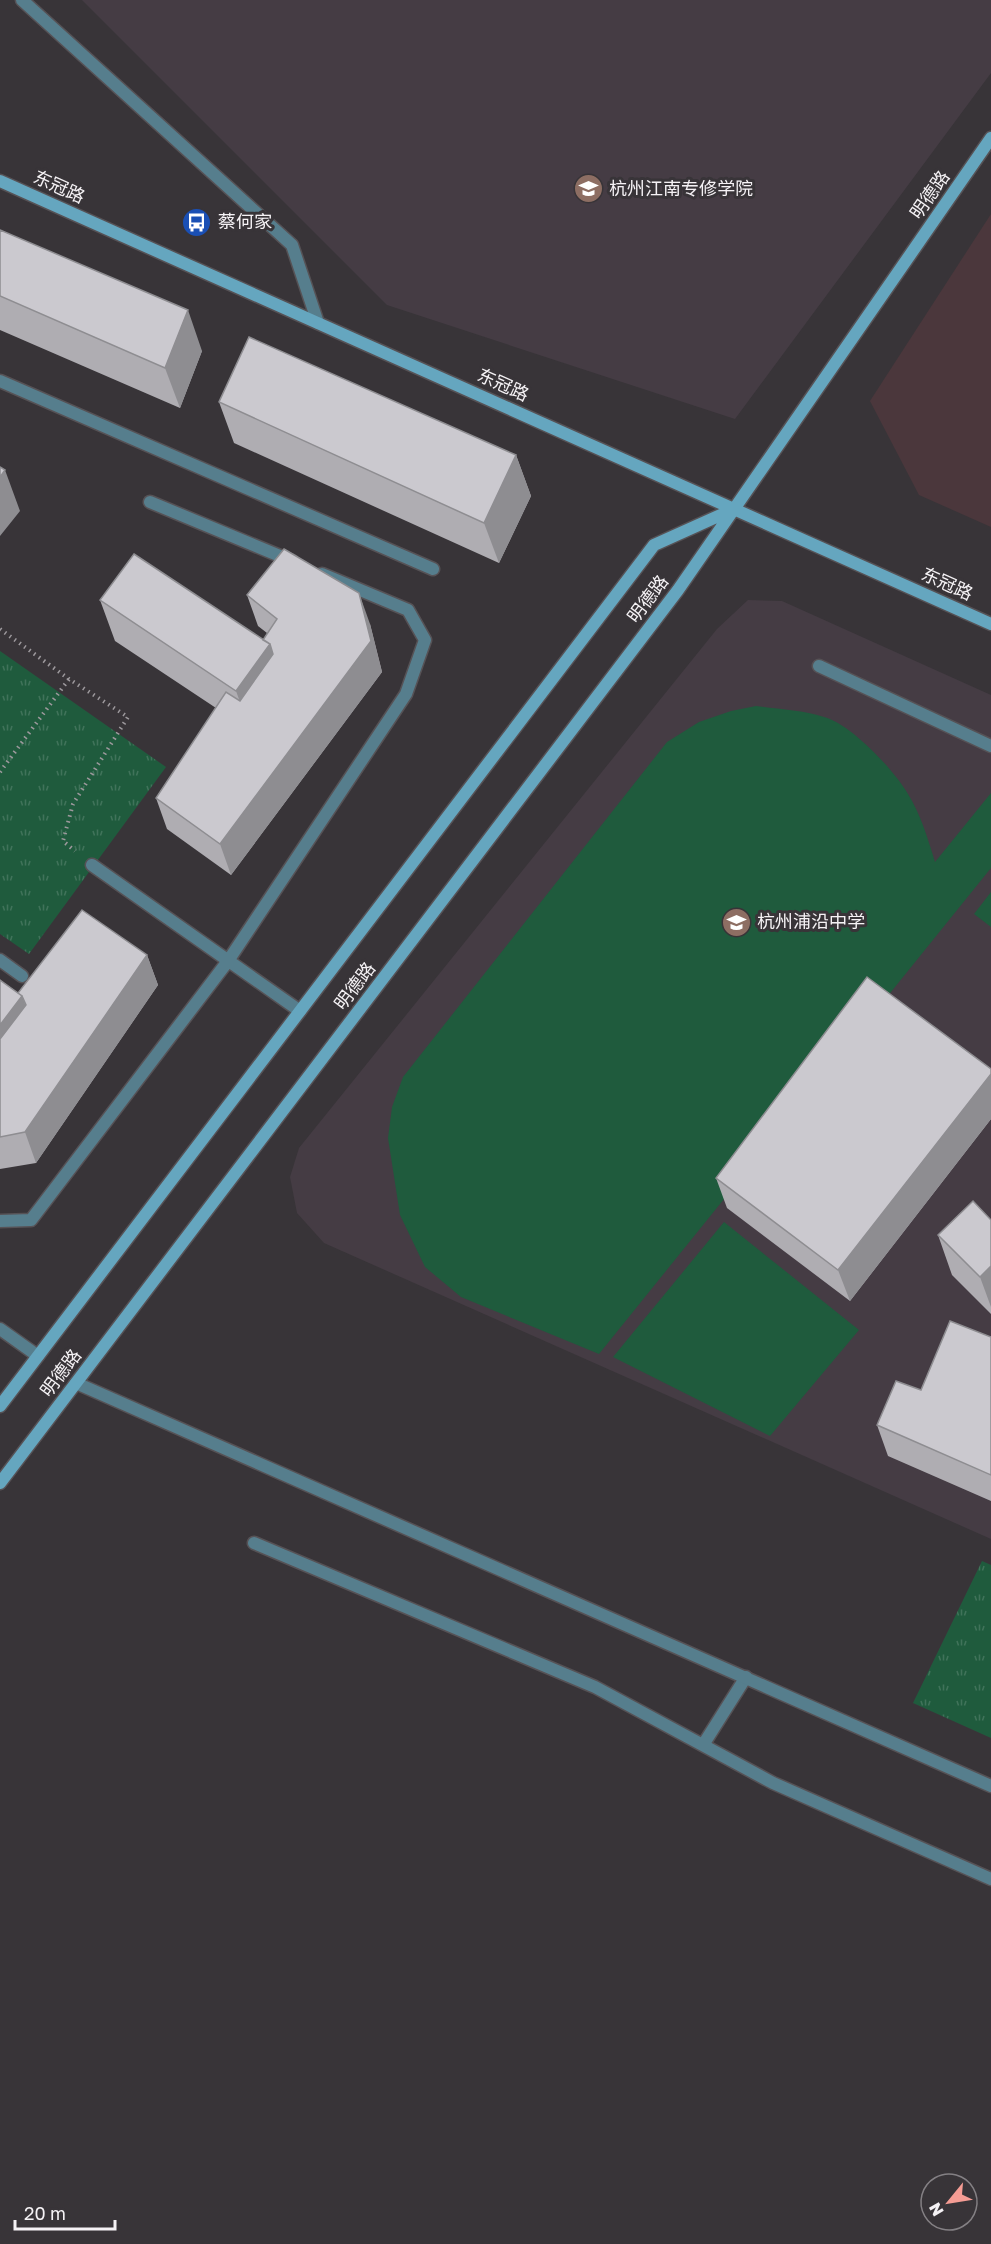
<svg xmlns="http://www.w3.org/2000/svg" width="991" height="2244" font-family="'Golos Text','Noto Sans SC',sans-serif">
	<defs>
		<pattern id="grass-tufts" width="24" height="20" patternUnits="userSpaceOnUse" patternTransform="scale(1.5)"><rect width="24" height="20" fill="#1f5b3d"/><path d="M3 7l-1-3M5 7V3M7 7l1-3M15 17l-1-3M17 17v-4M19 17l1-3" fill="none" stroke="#40735a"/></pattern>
	</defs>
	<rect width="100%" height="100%" fill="#383438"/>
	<path fill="#4b373c" d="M991,214V527L919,495L870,401Z"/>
	<path fill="#453c44" d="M82,0H991V73L735,419L387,305Z
		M748,600L782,601L991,695V1539L324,1243L297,1213L290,1177L299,1148L717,629Z"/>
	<path fill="url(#grass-tufts)" d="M0,651L166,767L29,954L0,934Z
		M982,1561L991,1565V1738L913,1703Z"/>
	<path fill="#1f5b3d" d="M756,706C778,709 802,710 824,717C851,724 894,770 908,794C921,815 928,839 935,862L991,793V868L599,1354L461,1297L425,1267L400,1215L388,1138L392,1107L403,1077L667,742L699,722L731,711Z
		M991,892V927L974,914Z
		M724,1222L859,1330L770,1436L613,1357Z"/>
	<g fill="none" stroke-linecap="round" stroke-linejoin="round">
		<defs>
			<path id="lane" d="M0,381L433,569
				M150,502L292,561
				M819,666L991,746
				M92,865L300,1011
				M0,960L22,976
				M0,1221L31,1220L228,961L406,694L425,640L408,610L322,574
				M0,1329L38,1356
				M254,1543L595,1687L773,1783L991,1879
				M703,1745L746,1677"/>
			<path id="street" d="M22,0L292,245L318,323
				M76,1383L991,1786"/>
			<path id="secondary" d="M0,181L991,624
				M0,1406L654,545L734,509
				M0,1483L678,590L991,138"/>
		</defs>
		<use href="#lane" stroke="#565256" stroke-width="15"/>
		<use href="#street" stroke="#565256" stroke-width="15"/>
		<use href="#secondary" stroke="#565256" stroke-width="15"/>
		<path stroke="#9d999d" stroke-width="4" stroke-dasharray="1.5 4.5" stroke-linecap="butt" d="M0,629L69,679L128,717L73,804L63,841L75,851
			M0,772L69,679"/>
		<use href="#lane" stroke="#567e8d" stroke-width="12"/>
		<use href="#street" stroke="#567e8d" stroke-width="12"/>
		<use href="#secondary" stroke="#65a6bf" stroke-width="12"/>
	</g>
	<path fill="#afadb2" d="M0,230L202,351L180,408L0,330Z
		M219,402L516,455L531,496L499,563L234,443Z
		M247,595L370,624L382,672L231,875L167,829L156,798L216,708L115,641L100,600L263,640L267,633L258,626Z
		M147,955L158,985L36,1163L0,1169V980L18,993Z
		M991,1069V1119L850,1301L727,1208L716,1178Z
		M991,1220V1314L952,1275L938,1235Z
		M991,1337V1501L888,1456L877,1425Z"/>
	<path fill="#8e8d91" d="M188,310L202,351L180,408L165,368Z
		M516,455L531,496L499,563L484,523Z
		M5,470L20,511L0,536V477Z
		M359,593L370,624L382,672L231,875L220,844Z
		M270,644L285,684L251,732L236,691Z
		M147,955L158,985L36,1163L25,1132Z
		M22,996L37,1036L0,1085V1025Z
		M991,1074V1119L850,1301L838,1270Z
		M991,1266V1307L980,1277Z"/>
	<path fill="#cbc9cf" stroke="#8e8d91" stroke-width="1.5" d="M0,230L188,310L165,368L0,296Z
		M249,337L516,455L484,523L219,402Z
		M0,467L5,470L0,477Z
		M284,549L359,593L371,641L220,844L156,798L226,692L240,701L273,654L270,644L263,640L277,619L247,595Z
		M134,554L270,644L236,691L100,600Z
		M82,910L147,955L25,1132L0,1137V1039L26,1005L22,996L18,993Z
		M867,977L991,1069V1074L838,1270L716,1178Z
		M0,980L22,996L0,1025Z
		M973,1201L991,1220V1266L980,1277L938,1235Z
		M950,1321L991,1337V1475L877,1425L896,1381L921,1390Z"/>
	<defs>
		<symbol id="university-disc" viewBox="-11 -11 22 22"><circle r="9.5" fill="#8d6e63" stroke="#383438"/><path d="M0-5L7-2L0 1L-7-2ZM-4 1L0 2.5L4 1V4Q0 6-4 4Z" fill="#fff"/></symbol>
		<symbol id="bus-disc" viewBox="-11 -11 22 22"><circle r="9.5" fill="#1a4fb4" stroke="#383438"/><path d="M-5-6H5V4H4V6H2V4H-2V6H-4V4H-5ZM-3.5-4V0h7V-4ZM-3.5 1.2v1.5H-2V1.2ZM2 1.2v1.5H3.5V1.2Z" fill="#fff"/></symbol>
		<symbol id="school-disc" viewBox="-11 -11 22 22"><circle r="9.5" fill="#8d6e63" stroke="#383438"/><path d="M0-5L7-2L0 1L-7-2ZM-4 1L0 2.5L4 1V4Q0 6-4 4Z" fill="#fff"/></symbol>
	</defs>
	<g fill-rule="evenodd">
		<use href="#university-disc" x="572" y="172" width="33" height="33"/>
		<use href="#bus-disc" x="180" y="206" width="33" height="33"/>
		<use href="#school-disc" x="720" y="906" width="33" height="33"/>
	</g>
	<g text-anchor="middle" stroke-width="6" stroke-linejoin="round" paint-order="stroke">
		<g font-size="18" fill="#f5f2f5" stroke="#383438">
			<text transform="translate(59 187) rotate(24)" y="6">东冠路</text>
			<text transform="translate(930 195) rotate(-55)" y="6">明德路</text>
			<text transform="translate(503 385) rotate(24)" y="6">东冠路</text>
			<text transform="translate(947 584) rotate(24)" y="6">东冠路</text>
			<text transform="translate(648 599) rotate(-53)" y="6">明德路</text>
			<text transform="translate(355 986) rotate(-53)" y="6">明德路</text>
			<text transform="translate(61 1373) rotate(-53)" y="6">明德路</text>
		</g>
		<g font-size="18" fill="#f5f2f5" stroke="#383438" text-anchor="start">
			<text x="609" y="195">杭州江南专修学院</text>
			<text x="218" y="228">蔡何家</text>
			<text x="757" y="928">杭州浦沿中学</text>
		</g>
	</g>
	<g transform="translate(949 2202) rotate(240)"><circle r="28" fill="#383438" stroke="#848084" stroke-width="1.5"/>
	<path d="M0-4.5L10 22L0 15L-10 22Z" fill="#f59c94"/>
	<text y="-9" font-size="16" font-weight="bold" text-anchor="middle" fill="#f5f2f5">N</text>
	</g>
	<path d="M15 2220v9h100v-9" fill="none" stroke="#f5f2f5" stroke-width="3"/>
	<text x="24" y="2220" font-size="18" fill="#f5f2f5" stroke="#383438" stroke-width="4.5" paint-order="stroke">20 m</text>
</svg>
